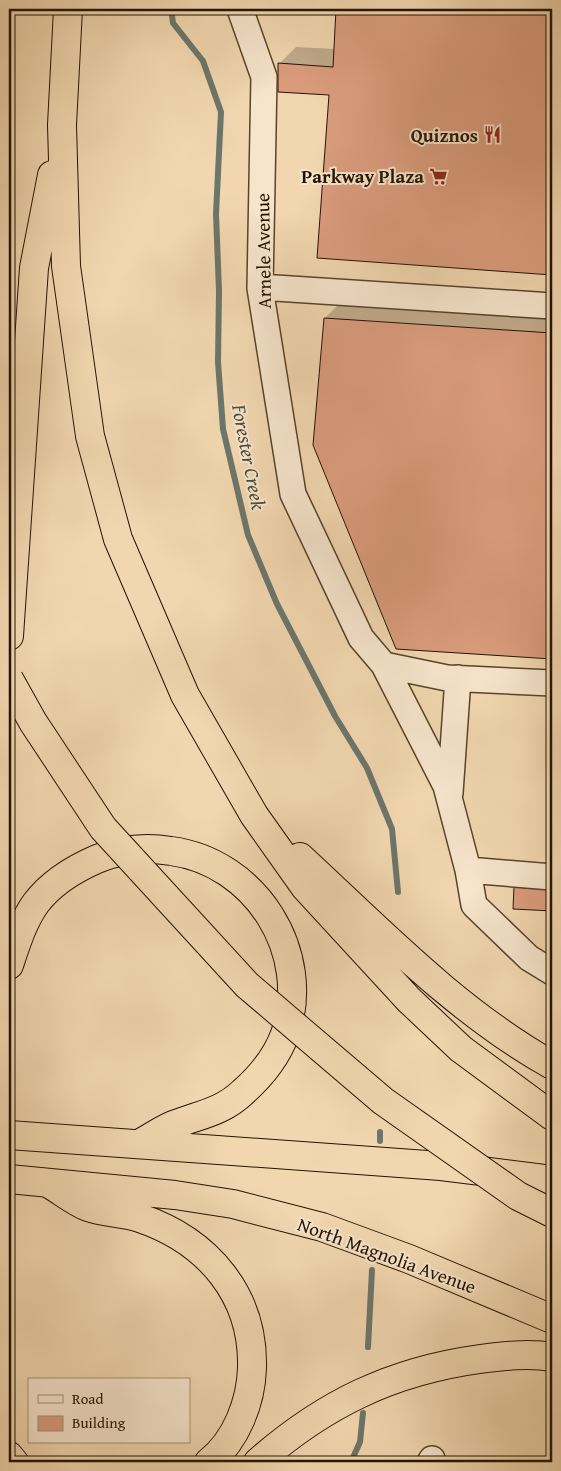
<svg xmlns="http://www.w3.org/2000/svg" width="561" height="1471" font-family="'Gentium Book Plus',serif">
	<rect width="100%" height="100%" fill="#f1d6af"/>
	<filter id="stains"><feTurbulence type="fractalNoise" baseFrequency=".004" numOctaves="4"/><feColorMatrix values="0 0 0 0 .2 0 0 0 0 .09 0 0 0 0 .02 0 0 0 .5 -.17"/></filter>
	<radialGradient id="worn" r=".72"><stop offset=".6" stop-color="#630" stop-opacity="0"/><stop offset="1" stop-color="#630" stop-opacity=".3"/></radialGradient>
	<path fill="#0003" d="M338,9H552V274L319,257L330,94L279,64L296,47L335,49Z
		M342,301L552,315V658L397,648L325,318Z
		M532,870L552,872V910L514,908L515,888Z"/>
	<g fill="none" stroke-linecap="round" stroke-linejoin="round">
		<path stroke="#6c766b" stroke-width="6" d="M171,9L173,23L203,61L221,112L216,214L219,291L218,362L223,429L248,535L277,604L335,716L367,768L392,829L398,892
			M380,1141V1132
			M368,1347L372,1270
			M351,1462L360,1442L363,1413"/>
	</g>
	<path fill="#da9c7d" stroke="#241301" d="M336,9H552V275L317,258L329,95L278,92V63L333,67Z
		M324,318L552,333V659L396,649L313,445Z
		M514,887L552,890V911L513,909Z"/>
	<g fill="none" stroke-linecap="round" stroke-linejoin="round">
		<defs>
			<path id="minor" d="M240,9L264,77L260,288L293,494L361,638L384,665L447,678L552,683
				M260,287L552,306
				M384,665L446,786L468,870L552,877
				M450,793L458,678
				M468,870L474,905L529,958L552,972
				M430,1462L432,1459"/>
			<path id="highway" d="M68,9L62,125L66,266L90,436L118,539L185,695L254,815L305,887L409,1000L461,1049L552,1116
				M9,636L34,268L52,175
				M300,857C379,930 457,1012 552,1065
				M9,965C16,944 23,921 36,903C52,882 74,869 97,859C121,849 146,847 171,851C255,862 313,952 285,1034C277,1056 260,1077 243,1092C223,1111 203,1114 179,1123C165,1127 152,1137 139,1144
				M9,1135L441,1166L552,1180
				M9,1179L175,1195L233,1204L322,1227L409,1259L552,1319
				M51,1185C63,1192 75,1202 88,1207C104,1213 123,1212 140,1218C208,1241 254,1295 252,1368C251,1402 236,1441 209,1462
				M9,1456L14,1462
				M258,1462C324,1404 392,1371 480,1359C503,1356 529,1353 552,1357"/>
		</defs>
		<use href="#minor" stroke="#57442c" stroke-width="28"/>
		<use href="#highway" stroke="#241301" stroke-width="30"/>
		<use href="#minor" stroke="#f6e4cb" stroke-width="25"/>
		<use href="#highway" stroke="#f1d6af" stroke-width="28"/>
		<defs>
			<path id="highway-bridge" d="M9,679L33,722L103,828L247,985L383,1101L518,1196L552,1213"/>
		</defs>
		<use href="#highway-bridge" stroke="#241301" stroke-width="30" stroke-linecap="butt"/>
		<use href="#highway-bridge" stroke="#f1d6af" stroke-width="28"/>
	</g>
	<defs>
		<symbol id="restaurant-bare" viewBox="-9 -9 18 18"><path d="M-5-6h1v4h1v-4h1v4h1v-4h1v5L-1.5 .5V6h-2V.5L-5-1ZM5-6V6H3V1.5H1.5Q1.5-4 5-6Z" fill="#8f2418" stroke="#f6e4cb" stroke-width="2.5" paint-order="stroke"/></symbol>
		<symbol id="supermarket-bare" viewBox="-9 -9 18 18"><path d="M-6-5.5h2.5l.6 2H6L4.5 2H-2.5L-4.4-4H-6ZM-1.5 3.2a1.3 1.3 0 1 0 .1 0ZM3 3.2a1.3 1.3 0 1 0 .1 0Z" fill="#8f2418" stroke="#f6e4cb" stroke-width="2.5" paint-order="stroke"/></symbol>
	</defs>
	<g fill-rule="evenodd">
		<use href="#restaurant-bare" x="480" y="122" width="25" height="25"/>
		<use href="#supermarket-bare" x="426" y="164" width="25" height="25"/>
	</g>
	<g text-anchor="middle" stroke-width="4" stroke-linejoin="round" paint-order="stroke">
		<g font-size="19" font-weight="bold" fill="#241301" stroke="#f6e4cb" text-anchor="end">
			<text x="478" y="142">Quiznos</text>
			<text x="424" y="183">Parkway Plaza</text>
		</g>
		<g font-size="19" fill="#241301" stroke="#f6e4cb">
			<text transform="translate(263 251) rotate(-91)" y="7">Arnele Avenue</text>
			<text transform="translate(387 1255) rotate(20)" y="7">North Magnolia Avenue</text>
		</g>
		<g font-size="20" font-style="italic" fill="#4e4d3f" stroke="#f6e4cb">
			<text transform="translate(249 457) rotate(79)" y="7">Forester Creek</text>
		</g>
	</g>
	<rect width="561" height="1471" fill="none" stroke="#f1d6af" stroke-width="30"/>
	<rect x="10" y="10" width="541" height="1451" fill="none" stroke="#241301" stroke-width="2.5"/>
	<rect x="15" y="15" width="531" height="1441" fill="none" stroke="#241301"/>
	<rect x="28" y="1378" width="162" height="65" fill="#f6e4cb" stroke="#a2907a"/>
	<rect x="38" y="1395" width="25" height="8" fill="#f6e4cb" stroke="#a2907a"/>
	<text x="72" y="1404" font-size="15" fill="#241301">Road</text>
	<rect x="38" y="1416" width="25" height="15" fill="#da9c7d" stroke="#a2907a"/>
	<text x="72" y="1428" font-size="15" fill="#241301">Building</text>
	<rect width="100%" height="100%" filter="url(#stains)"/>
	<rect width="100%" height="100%" fill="url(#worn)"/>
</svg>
